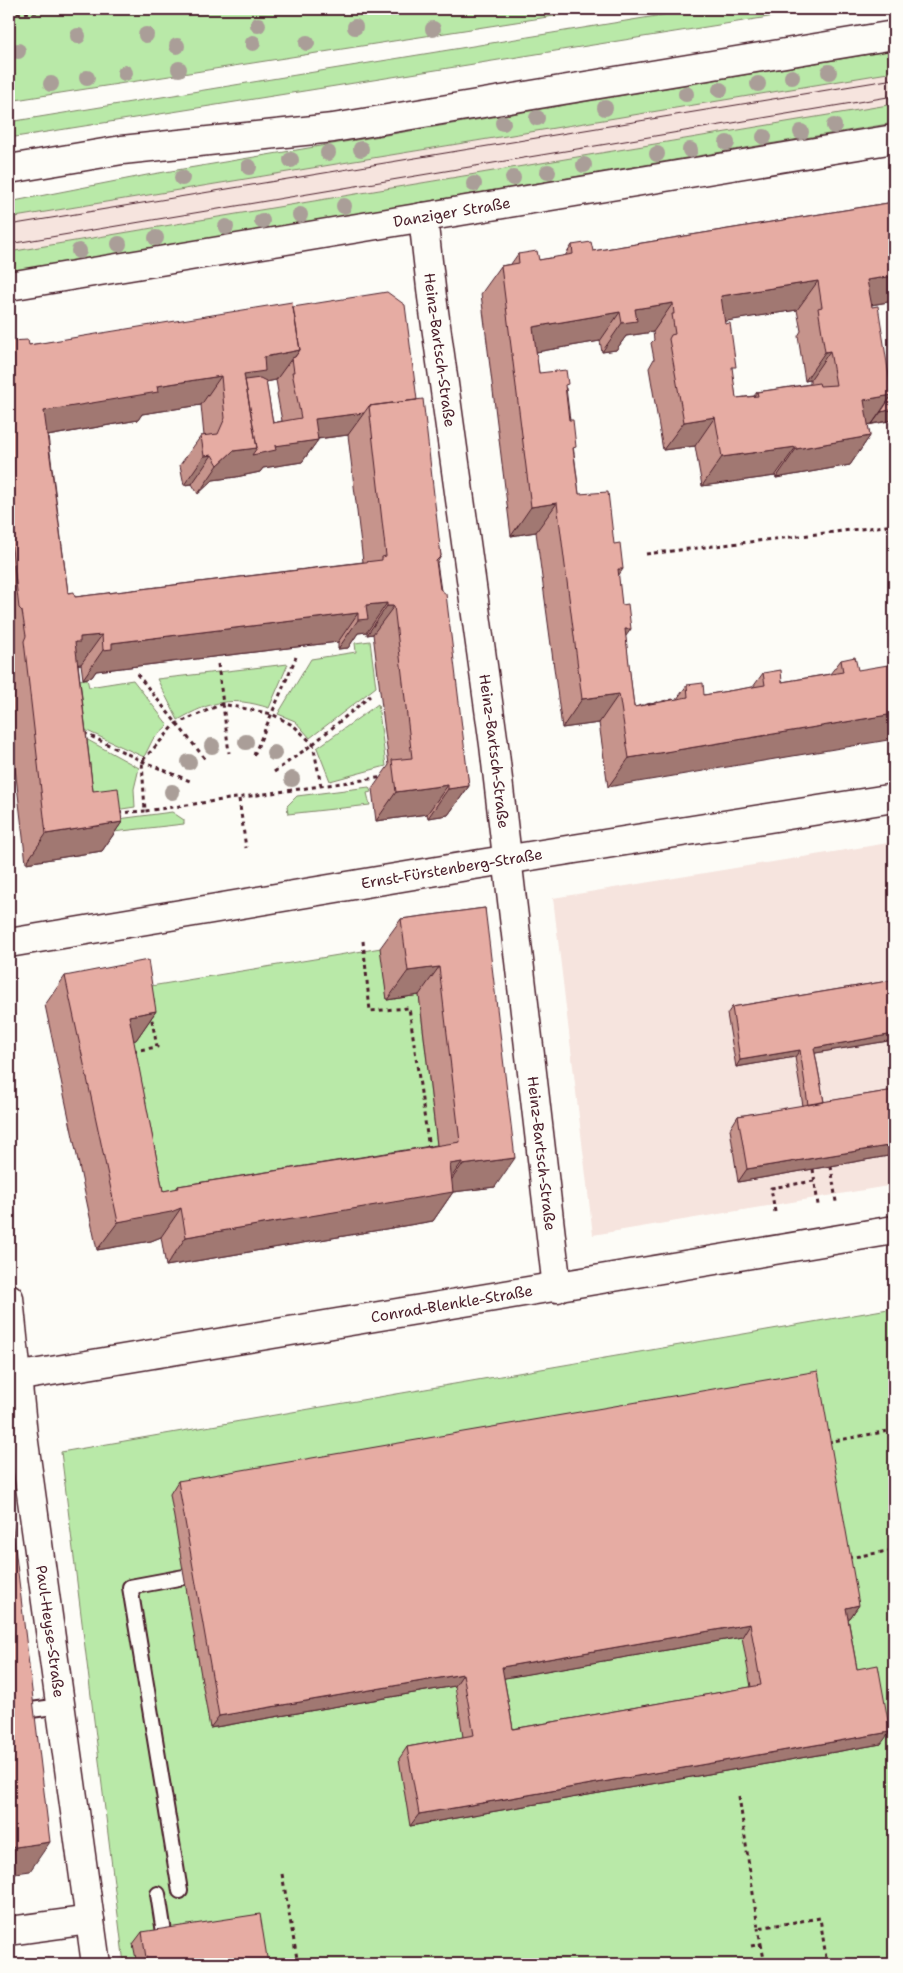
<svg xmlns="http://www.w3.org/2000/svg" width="903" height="1973" font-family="'Shantell Sans',sans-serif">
	<rect width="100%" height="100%" fill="#fdfcf7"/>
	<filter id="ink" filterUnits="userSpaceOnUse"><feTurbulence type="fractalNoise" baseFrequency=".02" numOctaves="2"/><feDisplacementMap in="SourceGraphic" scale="10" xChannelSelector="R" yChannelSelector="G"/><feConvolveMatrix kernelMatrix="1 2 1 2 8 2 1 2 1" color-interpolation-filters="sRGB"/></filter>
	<g filter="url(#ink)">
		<path fill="#f6e4de" d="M894,72V104L9,252V218Z
			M894,842V1185L593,1235L553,898Z"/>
		<path fill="#b9e9a8" stroke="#82846a" d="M9,9H599L9,101Z
			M699,9H819L9,138V122Z
			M894,50V72L9,218V202L147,175Z
			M894,104V123L9,272V252Z
			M370,641L376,687L310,738L295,721L278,714L311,659L356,652L355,643Z
			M288,664L269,708C232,696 211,701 178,720L157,679Z
			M87,679L89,687L133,680L168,725L153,739L144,757L74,725L69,681Z
			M378,704L386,766L330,781L317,748Z
			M75,733L139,768L134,789L135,807L96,813Z
			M369,787L371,792L367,793L370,805L288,814L287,806L297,796Z
			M172,812L184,820V824L113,832L111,820Z
			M381,948L387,999L419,995L440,1171L158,1215L108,1045L145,987Z
			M894,1308V1964H124L61,1452Z"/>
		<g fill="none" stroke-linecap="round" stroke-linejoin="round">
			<defs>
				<path id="lane" d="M16,1712L61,1706
					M180,1891L130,1587L184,1577
					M158,1894L165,1939"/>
				<g id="street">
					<path id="s1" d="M423,217L432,297L494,745L557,1288"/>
					<path id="s2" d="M9,943L461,867L894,798"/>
					<path id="s3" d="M9,1298L23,1435L96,1964"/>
					<path d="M9,1931L90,1920"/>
				</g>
				<g id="secondary">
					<path id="s4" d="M9,1378L894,1230"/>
				</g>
				<g id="primary">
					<path d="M9,169L122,150L333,128L894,35"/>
					<path id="s5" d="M9,286L894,139"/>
				</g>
			</defs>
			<use href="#lane" stroke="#4a1f2b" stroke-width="18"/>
			<use href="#street" stroke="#4a1f2b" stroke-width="31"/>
			<use href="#secondary" stroke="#4a1f2b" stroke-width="31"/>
			<use href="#primary" stroke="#4a1f2b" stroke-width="31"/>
			<path stroke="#4a1f2b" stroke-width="3" stroke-dasharray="4 4" stroke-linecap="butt" d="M9,14L81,9
				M646,554L894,525
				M218,664L229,753
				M137,674L206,760
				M631,708L673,700
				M84,733L142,761L190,781
				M254,755L296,657
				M274,772L313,744L370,696
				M321,786L313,744L294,726L272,714L222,704L176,724L142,761L145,811L384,777
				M239,799L246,848
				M118,813L145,811
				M363,941L370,1011L409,1008L429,1149
				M133,1051L157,1047L151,1015
				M831,1166L836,1202
				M813,1169L818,1205
				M775,1212L771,1188L814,1181
				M828,1442L894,1430
				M848,1558L894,1550
				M885,1724L894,1723
				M739,1796L758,1928L820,1918L827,1964
				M282,1874L298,1964
				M761,1944L765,1964
				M751,1946L761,1944L758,1928"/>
			<use href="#lane" stroke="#fdfcf7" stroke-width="14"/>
			<use href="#street" stroke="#fdfcf7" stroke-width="28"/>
			<use href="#secondary" stroke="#fdfcf7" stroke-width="28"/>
			<use href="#primary" stroke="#fdfcf7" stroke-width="28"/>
			<path stroke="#4a1f2b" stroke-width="1" d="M9,225L894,79
				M9,244L894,96"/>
		</g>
		<g fill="#aa9e98">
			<circle cx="258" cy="25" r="8"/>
			<circle cx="355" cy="27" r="8"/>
			<circle cx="433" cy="29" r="8"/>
			<circle cx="146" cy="35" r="8"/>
			<circle cx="78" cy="36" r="8"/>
			<circle cx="253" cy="43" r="8"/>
			<circle cx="307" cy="43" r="8"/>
			<circle cx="177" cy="46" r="8"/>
			<circle cx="18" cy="51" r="8"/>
			<circle cx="179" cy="69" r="8"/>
			<circle cx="829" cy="72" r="8"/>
			<circle cx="125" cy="73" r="8"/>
			<circle cx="792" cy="77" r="8"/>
			<circle cx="87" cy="78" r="8"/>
			<circle cx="51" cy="84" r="8"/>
			<circle cx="758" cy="84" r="8"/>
			<circle cx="720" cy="90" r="8"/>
			<circle cx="686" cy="94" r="8"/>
			<circle cx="605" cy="108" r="8"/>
			<circle cx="537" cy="118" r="8"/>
			<circle cx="503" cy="123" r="8"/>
			<circle cx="834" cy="126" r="8"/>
			<circle cx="801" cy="132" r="8"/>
			<circle cx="764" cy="137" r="8"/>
			<circle cx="727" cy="143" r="8"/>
			<circle cx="361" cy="149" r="8"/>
			<circle cx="690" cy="150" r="8"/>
			<circle cx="328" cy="153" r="8"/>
			<circle cx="657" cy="154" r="8"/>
			<circle cx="291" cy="160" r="8"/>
			<circle cx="584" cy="165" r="8"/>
			<circle cx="249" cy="167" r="8"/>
			<circle cx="548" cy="172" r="8"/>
			<circle cx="182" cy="178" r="8"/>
			<circle cx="513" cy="178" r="8"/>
			<circle cx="474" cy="184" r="8"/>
			<circle cx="344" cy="206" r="8"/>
			<circle cx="300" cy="215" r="8"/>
			<circle cx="262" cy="221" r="8"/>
			<circle cx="226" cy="227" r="8"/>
			<circle cx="156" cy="238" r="8"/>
			<circle cx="119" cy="244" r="8"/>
			<circle cx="79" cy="251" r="8"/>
			<circle cx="246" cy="742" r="8"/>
			<circle cx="212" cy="746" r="8"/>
			<circle cx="274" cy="753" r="8"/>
			<circle cx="189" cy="762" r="8"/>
			<circle cx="292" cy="779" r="8"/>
			<circle cx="172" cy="792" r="8"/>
		</g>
		<path fill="#c6948c" stroke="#4a1f2b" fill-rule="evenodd" d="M894,202V301L871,305L890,383L894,382V420L868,425L870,436L850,465L776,478L775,476L702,486L695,446L663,450L649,368L654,359L651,343L654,340L653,332L626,336L616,350L602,352L600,341L536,352L539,373L566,388L579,494L618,576L634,707L677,699L687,685L704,695L753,687L763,673L782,682L830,674L841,660L858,670L608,787L599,723L562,728L536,532L511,536L481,294L501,266L511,264L518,254L539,260L565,256L572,245L593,251ZM797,310L801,331L798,336L805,381L810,380V384L757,392L754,396L736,398L724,321Z
			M293,307L417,400L441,556L437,563L469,786L448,815L428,818L427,814L376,821L372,789L389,765L373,634L367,635V632L358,633L348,648L338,649V642L96,671L92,677L83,679L81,664H78L93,791L122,822L102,851L26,863L9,716V341L29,345ZM276,380L278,392L277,394L282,421L273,423L266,382ZM201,405L204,436H201L180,465L184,485L192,484L198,494L213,480L236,477L260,472L263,468L302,462L318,440V439L348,435L363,562L75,597L68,593L48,436L138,420L142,414Z
			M485,908L495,1187L453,1192L433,1221L166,1266L161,1237L151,1241L97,1250L45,1005L65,976L156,1011L136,1040H133L163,1191L176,1189L178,1186L437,1145L419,995L387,1000L380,948L401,919Z
			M894,980V1040L815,1053L824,1102L894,1090V1155L738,1182L730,1129L738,1116L803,1106L795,1057L736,1067L727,1014L732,1007Z
			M178,1481L859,1605L850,1618H848L857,1669L881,1744L410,1826L399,1759L407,1747L463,1737L455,1686L210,1728L170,1494ZM742,1637L751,1687L513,1729L504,1678Z
			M142,1932L268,1964H137L133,1944Z"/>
		<path fill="#a17872" stroke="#4a1f2b" d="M894,276V301L847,309L867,280Z
			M818,281L797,310L701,325L721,296Z
			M673,303L653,332L626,336L616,350L602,352L622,323L635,309Z
			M620,312L600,341L513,356L533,327Z
			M300,350L292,361V358L276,380L256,384L245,400L244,374L264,357Z
			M830,351L810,380L805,381L825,352Z
			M221,376L201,405L142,414L138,420L24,440L44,411L157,386Z
			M892,395L872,424L844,429L864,400Z
			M894,409V420L872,424L881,412Z
			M364,413L348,435L300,441L315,419Z
			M715,417L695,446L663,450L684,422Z
			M870,436L850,465L776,478L796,449Z
			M318,440L302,462L263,468L260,472L236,477L213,480L198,494L218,465L233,451Z
			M796,447L775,476L702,486L722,457Z
			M212,455L192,484L184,485L204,456Z
			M557,503L536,532L511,536L531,507Z
			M618,569H623L603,598Z
			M387,603L367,632L358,633L348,648L338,649L358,620L366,605Z
			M387,606H394L373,634L367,635Z
			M358,613L338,642L96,671L92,677L83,679L103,650L112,643Z
			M625,629H631L611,657Z
			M102,635L81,664L63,666L75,642L80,637Z
			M619,694L599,723L562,728L582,699Z
			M894,714V739L608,787L629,758Z
			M448,785L427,814L376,821L396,792Z
			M469,786L448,815L428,818L448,789Z
			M122,822L102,851L26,863L46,834Z
			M439,967L419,995L387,1000L408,971Z
			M156,1011L136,1040L108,1045L129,1016Z
			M894,1034V1040L810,1054L814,1048Z
			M800,1050L795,1057L736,1067L740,1060Z
			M894,1145V1155L738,1182L747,1169Z
			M515,1158L495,1187L453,1192L433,1221L166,1266L186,1237L442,1193L462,1165Z
			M462,1162L442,1191L450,1164Z
			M181,1208L161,1237L151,1241L97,1250L118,1222Z
			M859,1605L850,1618L837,1620L846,1608Z
			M750,1624L742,1637L494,1680L502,1667Z
			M463,1674L455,1686L210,1728L219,1716Z
			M890,1732L881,1744L410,1826L419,1814Z
			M50,1842L30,1871L9,1874V1848Z"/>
		<path fill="#e6aca3" stroke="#4a1f2b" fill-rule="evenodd" d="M894,202V276L867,280L872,307L878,306L892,395L864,400L870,436L796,449V447L722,457L715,417L684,422L669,339L671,335L675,334L672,314H674L673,303L635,309L637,321L622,323L620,312L533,327L539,373L566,370L568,384L565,385L569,420H573L576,447L573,448L579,494L608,492L614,544L620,543L623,569H618L622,605L628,604L631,629H625L634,707L688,697L687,685L703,683L704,695L765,685L763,673L781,670L782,682L843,672L841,660L855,657L858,670L894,664V714L629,758L619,694L582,699L557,503L531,507L501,266L519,263L518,254L537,251L539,260L573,254L572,245L591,242L593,251ZM818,281L822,307L818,308L825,352L830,351L836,385L820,386L819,383L757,392L758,396L736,398L732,367H736L730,323L725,324L721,296Z
			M387,292L405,305L417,400L369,406L364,413L315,419L318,440L275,446L276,450L252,455L257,448L245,380L260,378L266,381L273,423L301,418L292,372H294L292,358L295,357L300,350L293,307Z
			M292,302L300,350L264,357L265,371L244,374L257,448L233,451L218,465L212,455L204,456L201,436L218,434L225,418L221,376L157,386L158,392L44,411L68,593L74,592L75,597L382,560V557L386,556L369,406L423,399L441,556L436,561L440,589L446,594L469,786L448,789V785L396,792L392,760L412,758L394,606H387V603L366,605L368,619L358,620V613L112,643V649L103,650L102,635L80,637V642H75L93,791L118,788L122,822L46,834L24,641L26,636L22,611L19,608L9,523V341L28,340L29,345Z
			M894,382V409L881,412L892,395L890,383Z
			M485,908L515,1158L462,1165V1162L450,1164L453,1192L186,1237L181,1208L171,1212L118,1222L65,976L148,960L156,1011L129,1016L163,1191L179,1188L178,1186L460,1142L439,967L408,971L401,919Z
			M894,980V1034L814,1048L824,1102L808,1105L800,1050L740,1060L732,1007Z
			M894,1090V1145L747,1169L738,1116Z
			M818,1371L859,1605L846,1608L857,1669L878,1665L890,1732L419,1814L407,1747L474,1735L463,1674L219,1716L178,1481ZM750,1624L761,1685L513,1729L502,1667Z
			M9,1497L50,1842L9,1848Z
			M260,1914L268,1964H147L142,1932Z"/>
	</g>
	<g text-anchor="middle" stroke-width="4" stroke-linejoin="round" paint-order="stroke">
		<g font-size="15" fill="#4a1f2b" stroke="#fdfcf7">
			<text dy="5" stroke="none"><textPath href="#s5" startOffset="449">Danziger Straße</textPath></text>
			<text dy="5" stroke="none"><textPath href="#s1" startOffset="134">Heinz-Bartsch-Straße</textPath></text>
			<text dy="5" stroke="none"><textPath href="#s1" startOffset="539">Heinz-Bartsch-Straße</textPath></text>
			<text dy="5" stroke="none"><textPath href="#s2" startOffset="449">Ernst-Fürstenberg-Straße</textPath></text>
			<text dy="5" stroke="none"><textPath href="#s1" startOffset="944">Heinz-Bartsch-Straße</textPath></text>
			<text dy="5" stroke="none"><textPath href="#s4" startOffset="449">Conrad-Blenkle-Straße</textPath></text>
			<text dy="5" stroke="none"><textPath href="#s3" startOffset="336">Paul-Heyse-Straße</textPath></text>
		</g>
	</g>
	<rect width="903" height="1973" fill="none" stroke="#fdfcf7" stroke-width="30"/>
	<rect x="15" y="15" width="873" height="1943" fill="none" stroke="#4a1f2b" stroke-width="2" filter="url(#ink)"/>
</svg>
